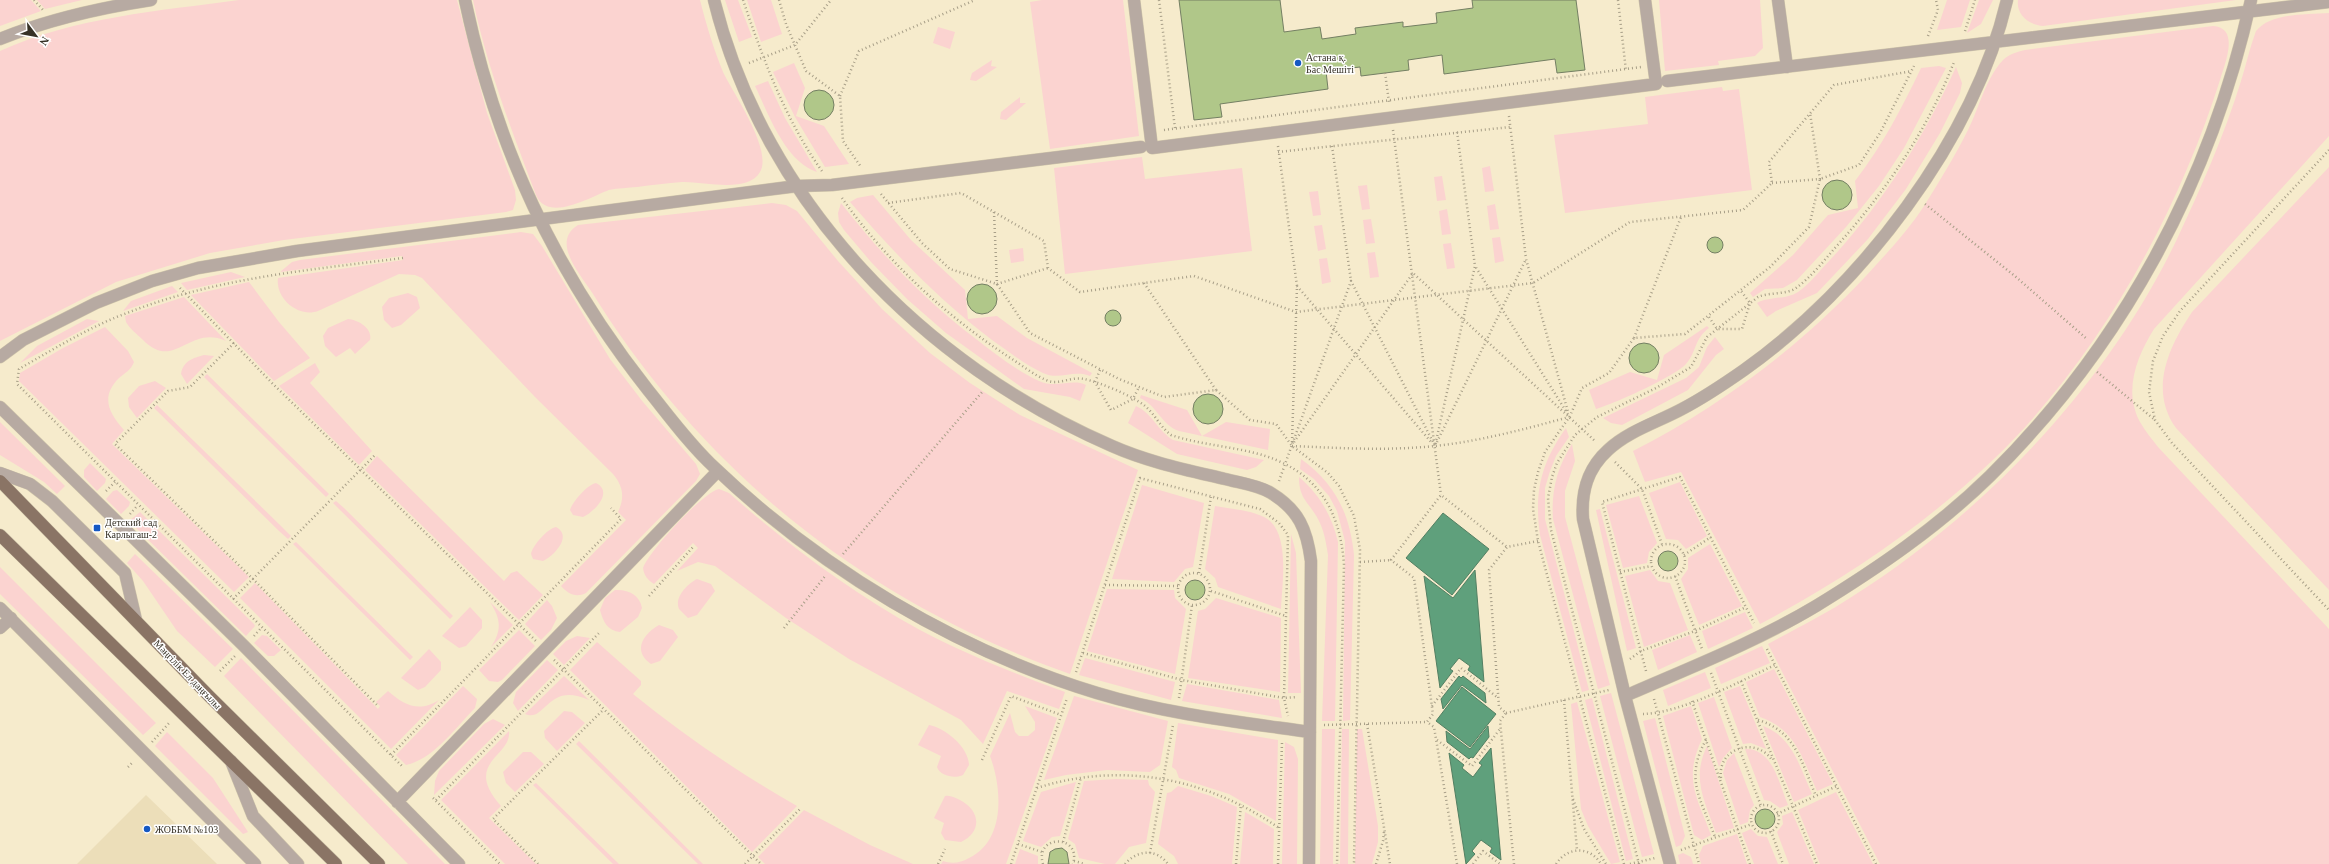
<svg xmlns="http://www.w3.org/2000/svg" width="2329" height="864" font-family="'Times New Roman',serif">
	<rect width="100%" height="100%" fill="#f6ebcc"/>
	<path fill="#ecdeb9" d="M146,795L217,864H77Z"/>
	<path fill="#fbd3d0" d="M0,0H31L41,11L0,26Z
		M37,0H82L45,9Z
		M239,0H457L487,113L515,190L516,200L513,210L506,212L284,240L210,253L116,282L0,341V51C75,17 159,11 239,0Z
		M473,0H700C706,24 714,50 723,72C733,93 773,150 760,172C748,194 702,181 682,182C667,183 652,185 637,187C628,188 618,188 609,190C590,197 548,223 536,195C512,131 487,67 473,0Z
		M725,0H738L752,37L739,42Z
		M747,0H771L782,34L761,42Z
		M1042,0H1123L1139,136L1050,149L1030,2Z
		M1659,0H1760L1763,48L1755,56L1718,61L1719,65L1665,71Z
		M1947,0H1970L1961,27L1937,30Z
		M1979,0H1993L1981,24L1967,33Z
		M2018,0H2236L2043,26C2029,25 2016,15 2018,0Z
		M2329,13V136L2154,329C2137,356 2123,391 2140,422C2145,431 2152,439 2158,447L2329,629V864H1880L1768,644C1797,628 1826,614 1853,596C1986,512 2109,382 2177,239C2201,188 2224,136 2241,81C2246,65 2250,47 2256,31C2271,12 2307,15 2329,13Z
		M2213,26C2241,28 2224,65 2220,80C2177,216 2098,358 1995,458C1925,525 1845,579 1760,624L1681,472L1645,482L1633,451C1721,406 1798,348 1866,276C1886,254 1908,231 1924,206C1939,182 1955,156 1968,130C1979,108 1986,78 2003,60C2009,54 2017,52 2025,50Z
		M938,27L955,32L950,49L933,43Z
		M992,60L991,66L997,67L976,81L970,80L972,73Z
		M794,63L805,88L796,116L824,126L849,164L825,167L795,117L773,72Z
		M1939,66L1946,68L1904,148L1879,186L1846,227L1797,280L1783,288L1765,289L1753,297L1750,293L1793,255L1828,215L1858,208L1855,181C1882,146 1902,108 1921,68Z
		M1956,67L1962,83L1960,93L1940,133L1906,189L1868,239L1817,293L1776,311L1767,317L1757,303C1770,296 1786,300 1798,292C1810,284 1820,270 1830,260C1883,203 1924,137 1956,67Z
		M768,81L785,118L817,172C785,161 769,115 755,86Z
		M1722,87L1723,91L1739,89L1752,190L1565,213L1554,135L1648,124L1645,97Z
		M1020,97V103H1026L1006,120L1000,119L1001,112Z
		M1142,157L1145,179L1242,168L1252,251L1065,274L1054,168Z
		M1490,166L1494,191L1485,192L1482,168Z
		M2329,167V590L2176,428C2149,390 2168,348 2192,312Z
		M1442,176L1446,200L1437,201L1434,177Z
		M1367,185L1370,209L1362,210L1358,186Z
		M1318,191L1321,215L1313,216L1309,192Z
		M873,195L911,240L965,290L968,319L997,316L1027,338L1092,373L1090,376C1074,369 1059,381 1043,373C1025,365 1008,351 992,340C939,300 894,253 850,202L857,198Z
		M772,203L786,205L797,211L838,261L882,309L930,353L970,383L1020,415L1138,470L1070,674C870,604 705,474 593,294C581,275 550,242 578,225Z
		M841,203C881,254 924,300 976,339C995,354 1016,370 1039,381C1056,389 1072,378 1086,385L1080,401L1070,397L1024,389L946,333L907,299L871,262L844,230L839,222L838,213Z
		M1495,204L1499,229L1490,230L1487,206Z
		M1447,209L1451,234L1442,235L1439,211Z
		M1371,219L1375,243L1366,244L1363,220Z
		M1322,225L1326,249L1318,251L1314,226Z
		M521,232L533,234L542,246L610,359L643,402L696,464L700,474L696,481L586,593C576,598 568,594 561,586L626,520L618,512C625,497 623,486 613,474L535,397L422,278L415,275L399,274L318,311C299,318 275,299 278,278L403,260L402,256L280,272L292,262L300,260Z
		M1500,237L1504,261L1495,263L1492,238Z
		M1451,243L1455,268L1447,269L1443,244Z
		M1023,248L1024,261L1011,263L1009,250Z
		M1375,252L1379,277L1370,278L1367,253Z
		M1327,258L1331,282L1322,284L1319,259Z
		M231,272L245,277L187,290L181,283Z
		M249,282L279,322L310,358L274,381L191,295Z
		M172,286L178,292L123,311L131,301Z
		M408,293L417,297L420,308L401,325L392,328L384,320L382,307L389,298Z
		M184,297L226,341C189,324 175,372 143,340C137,334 130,329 126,322L125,316Z
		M87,319L99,321L20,363L37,346Z
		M348,319C358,320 373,328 370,340L355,354L350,348L336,357L325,346L323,336L328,328Z
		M1707,326L1709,328C1694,339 1697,351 1686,364C1675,376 1614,404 1596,409L1589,390L1630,372L1657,380L1664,355Z
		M105,327L128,351L134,362C131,370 125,373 119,378C100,397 109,413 124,430L112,444L249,577L234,592L19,381L20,373L63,348Z
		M1715,337L1724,349L1716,355L1688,390L1622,425L1611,423L1603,418L1686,378L1699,367L1707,347Z
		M204,355L214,356L187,384L181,374C183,361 193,358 204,355Z
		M315,363L320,372L310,383L372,451L359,465L279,386Z
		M207,374L329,494L326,497L204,377Z
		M155,381L166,388L137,418L129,407L128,398L139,386Z
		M1141,395L1187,410L1202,436L1226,422L1270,429L1268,450L1179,431C1161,425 1157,405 1140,398Z
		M157,405L282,527L291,536L288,539L279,531L154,408Z
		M1136,406C1152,413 1158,431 1173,440L1264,460L1256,467L1247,470L1177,454L1128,423Z
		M0,422L65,486L57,494L44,482L0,455Z
		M1566,428L1569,437L1556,456L1550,471L1545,488V519L1589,690L1582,692L1540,535C1534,492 1541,463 1566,428Z
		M1572,444L1575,461L1565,491V517L1610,685L1598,689L1553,519C1551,492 1557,467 1572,444Z
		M377,456L504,581L511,573L517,571L543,595L519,620L365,470Z
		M1301,459C1335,483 1350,514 1354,555L1350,720L1343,721L1345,541L1337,511L1329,496L1314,479L1300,469Z
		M90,463L106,479L105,483L97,491L84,477V470Z
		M1299,477C1320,495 1332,516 1338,542L1335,721H1322L1328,555C1326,542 1324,530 1318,519C1308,501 1299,499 1299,477Z
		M1680,482L1707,536L1686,549L1678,540L1666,539L1649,493Z
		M596,483C614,492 594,512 583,517L573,515L570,510C573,501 587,485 596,483Z
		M1142,485L1204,503L1193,567L1185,569L1174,582L1112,579Z
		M719,489L729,493C788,545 851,592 920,630C967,655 1016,674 1065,692L1059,709L1007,691L983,744L961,720L849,659L786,618L715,566L698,562L677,571L698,548L693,543L654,584C648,580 644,576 643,568C650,550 702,493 719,489Z
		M117,490L130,502L129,506L121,514L106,499L113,491Z
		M1639,496L1657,543L1649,552L1647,563L1623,568L1606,505Z
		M336,501L344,508L453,616L450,619L333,503Z
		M1215,506C1231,509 1250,510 1264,517C1291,530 1282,584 1281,609L1218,587L1215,578L1205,569Z
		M1600,509L1636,648L1627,651L1596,510Z
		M140,512L254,624L255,626L246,636L129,521Z
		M556,527C573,536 554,556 543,561L533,559L531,554C533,545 547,529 556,527Z
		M1291,534L1296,553L1301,693H1288Z
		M296,542L413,657L410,660L293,544Z
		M1710,544L1742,606L1699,625L1681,579L1688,569V558Z
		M135,554L233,649L215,667L177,631L143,581L127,563Z
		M0,567L156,723L143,735L0,594Z
		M1650,570L1658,581L1670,583L1688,630L1644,647L1625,576Z
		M697,579L711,584L715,591L697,615L688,618L679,609C674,598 687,584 697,579Z
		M255,583L378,709L380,706L376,702L388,691C404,705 419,713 439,700L391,749L240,598Z
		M1107,589L1174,590L1175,598L1186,609L1175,674L1087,651Z
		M615,590C628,589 640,595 642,608L638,617L620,632C608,631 603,622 600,610L605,598Z
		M1216,598L1281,618L1280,692L1188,678L1198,611L1205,609Z
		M547,600L552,606L557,618L551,630L541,640L525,624Z
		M490,602L513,625L491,647C502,630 501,619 490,602Z
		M470,607L482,620V628L466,646L459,648L442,636Z
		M1745,612L1753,628L1708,649L1702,631Z
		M659,625L673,630L678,637L660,661L651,664C632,651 643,634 659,625Z
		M519,630L535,646L502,680L498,682L489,681L479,670Z
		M262,635L267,636L281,650L274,656H268L254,643Z
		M1690,635L1697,652L1658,670L1652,650Z
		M577,636L590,638L564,665L553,654L566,641Z
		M597,642L641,681V685L633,694C685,736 739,773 797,806L752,852L570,670Z
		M1762,646L1770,663L1721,684L1715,668Z
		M429,649L441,662V670L425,687L418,690L401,678Z
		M241,658L445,864H408L224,676Z
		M1085,658L1175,682L1171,700L1079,675Z
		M547,660L558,670L518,711L513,703L516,692Z
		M1774,669L1833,784L1817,791C1803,760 1796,729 1760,717L1746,682Z
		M1705,672L1711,688L1668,706L1663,690Z
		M564,676L589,700C547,681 546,723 525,714Z
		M1187,684L1279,700L1282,718L1182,701Z
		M463,686L477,699L475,708C456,727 434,759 406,765L396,755Z
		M1740,686L1766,749L1751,743L1743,744L1724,692Z
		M1611,693L1654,854L1642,857L1600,696Z
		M1074,696L1168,721L1160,765L1150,772L1107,770L1066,775L1044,780Z
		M1714,697L1732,748L1723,758L1719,767L1698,703Z
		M1592,698L1633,859L1626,861L1585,700Z
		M1577,702L1620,862L1611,864L1588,826L1581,809L1571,704Z
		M1025,706L1057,718L1006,864H941L943,861C951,864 961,863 969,858C1006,840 1002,788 990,756L1010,713L1015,732L1019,736H1028L1035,730V722Z
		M1691,706L1702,739C1683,779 1697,798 1711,835L1702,840L1694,835L1663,716Z
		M564,711L572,712L585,723L557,751L545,738L544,731Z
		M1655,718L1685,836L1681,845L1676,847L1643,721Z
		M493,719L505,725L434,795L435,781L439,771L484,724Z
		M1178,723L1278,740L1276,821L1229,794L1179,778L1176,770L1172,767Z
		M929,725C946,728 969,748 969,765L963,775C955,779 940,776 937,767L941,756L918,745Z
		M1763,726C1793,737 1800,768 1812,794L1794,802Z
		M1322,729H1335L1333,864H1320Z
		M1342,729H1349L1348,864H1340Z
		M1357,729H1362L1378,826V842L1372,864H1355Z
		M509,731C512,757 462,762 501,806L489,818L536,864H505L441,800Z
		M167,732L213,778L248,832L243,834L155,746Z
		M579,741L703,864H698L576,744Z
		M1285,742L1294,747L1298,759L1297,864H1282Z
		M1707,746L1734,828L1716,833C1705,801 1691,779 1707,746Z
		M1745,749C1773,748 1779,784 1788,805L1780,808L1770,801L1764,800Z
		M523,752H531L544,764L515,792L506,783L503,772Z
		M1734,753L1754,805L1750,810L1748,822L1740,825L1723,773L1727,760Z
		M1116,779L1148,780L1149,785L1155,792L1146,843L1129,847L1115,864H1105L1079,858L1075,844L1068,839L1084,781Z
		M1076,782L1060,836L1052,837L1041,847L1023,841L1041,792Z
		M536,783L619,864H613L533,785Z
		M1178,786L1211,796L1237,807L1232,864H1178L1174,856L1158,844L1167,793L1171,792Z
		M1836,792L1873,864H1820L1798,810Z
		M945,796C951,795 955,798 960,800C981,811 982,832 961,842L945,840L941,833L944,823L934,818Z
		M804,810L870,845L913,864H765L758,857Z
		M1245,812L1274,829L1273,864H1240Z
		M1792,812L1814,864H1789L1777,832L1783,824L1782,816Z
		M1751,829L1758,836L1767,837L1778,864H1754L1742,833Z
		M1737,834L1747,864H1701L1699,855L1703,846Z
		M1020,849L1038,856V864H1015Z
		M1683,853L1691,857L1693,864H1680L1678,855Z"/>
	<path fill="#5fa07c" stroke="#537f62" d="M1443,513L1489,549L1452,595L1406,558Z
		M1475,570L1484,682L1468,670L1470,666L1459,658L1450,669L1453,671L1440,688L1424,576L1453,598Z
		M1459,676L1461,678L1463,676L1485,693L1486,703L1462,685L1443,709L1441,699Z
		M1462,687L1496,714L1470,747L1436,721Z
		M1488,726L1489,737L1473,758L1471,757L1469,759L1447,742L1446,731L1470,749Z
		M1491,748L1501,860L1490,852L1492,848L1481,840L1472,851L1475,854L1466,864L1449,753L1464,765L1462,768L1473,777L1482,765L1479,763Z"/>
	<path fill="#b0c789" stroke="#747f63" d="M1179,0H1280L1284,32L1320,27L1322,39L1356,34L1355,28L1403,22V27L1437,23L1436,13L1473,8L1472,0H1576L1585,70L1557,73L1555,59L1444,74L1442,55L1408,60L1409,70L1361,76L1360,67L1326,71L1328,89L1220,104L1222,117L1194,120Z
		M804 105a15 15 0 1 1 30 0a15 15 0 1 1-30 0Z
		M1822 195a15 15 0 1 1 30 0a15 15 0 1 1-30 0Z
		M1707 245a8 8 0 1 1 16 0a8 8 0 1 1-16 0Z
		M967 299a15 15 0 1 1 30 0a15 15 0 1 1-30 0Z
		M1105 318a8 8 0 1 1 16 0a8 8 0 1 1-16 0Z
		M1629 358a15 15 0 1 1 30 0a15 15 0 1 1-30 0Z
		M1193 409a15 15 0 1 1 30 0a15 15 0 1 1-30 0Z
		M1658 561a10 10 0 1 1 20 0a10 10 0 1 1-20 0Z
		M1185 590a10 10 0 1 1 20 0a10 10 0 1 1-20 0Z
		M1755 819a10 10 0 1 1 20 0a10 10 0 1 1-20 0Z
		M1062,848L1067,852L1069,864H1048L1050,852L1055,849Z"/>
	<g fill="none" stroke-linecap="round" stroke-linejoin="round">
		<defs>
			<path id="minor" d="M465,0C496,147 555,272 648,390C669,416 690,445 715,468C821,569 956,650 1097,693C1166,714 1239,722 1310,732
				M714,0C764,202 924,365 1112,446C1148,462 1187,470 1225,479C1240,483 1258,485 1271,493C1299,510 1307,530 1311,561L1309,864
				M1134,0L1152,148L1656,84L1645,0
				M1778,0L1787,67
				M0,39C49,19 99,8 151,0
				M1667,81L2329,2
				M0,357L23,340L96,303L152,281L198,268L297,251L797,186L832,185L1141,147
				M0,407L244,646L459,864
				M0,473L30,484L52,501L125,573L136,620
				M0,608L255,864
				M0,628L11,618
				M1625,696C1689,668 1756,642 1816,606C1878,568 1938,527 1990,476C2122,346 2211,181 2251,0
				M231,761L253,816L298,864
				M397,802L718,471
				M1670,864L1625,696L1583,519C1581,492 1587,469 1608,450C1628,431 1658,422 1682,409C1703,398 1724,384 1744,370C1860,288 1974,140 2007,0"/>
			<path id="major" d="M0,481L210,697L379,864
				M0,535L336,864"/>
		</defs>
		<use href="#minor" stroke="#d0c6ab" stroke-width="13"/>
		<use href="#major" stroke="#d0c6ab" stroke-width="13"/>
		<path stroke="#a89f88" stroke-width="2.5" stroke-dasharray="1 3" stroke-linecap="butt" d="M34,0L43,10
			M743,0C763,59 786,121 822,171
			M779,0L786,24L806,71L840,96L843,141L861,167
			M1159,0L1175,128
			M1618,0L1626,71
			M1965,31L1975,0
			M1928,36L1938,10L1936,0
			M749,63L795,45L831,0
			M1385,73L1389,102
			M840,96L859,51L975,0
			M1509,116L1526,259
			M1164,130L1641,67
			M1393,130L1441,495
			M1457,132L1475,266
			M1278,146L1297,286
			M1332,146L1351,281
			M2329,150L2180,311L2163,336L2153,361L2149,392L2155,420L2172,443L2329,610
			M1278,152L1510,127
			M1772,183L1820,179L1810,113
			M881,194L922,243L950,269L997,284L1030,333L1119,379L1164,397L1216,390L1250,420L1276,424L1292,446L1328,473L1339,486L1354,516L1360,550L1354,864
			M842,198C886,261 948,318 1012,359C1023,366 1034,375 1046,380C1058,386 1071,376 1084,379C1099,382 1133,396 1145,406C1155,414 1160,427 1171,435C1198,444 1227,446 1255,453C1314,468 1340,506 1344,565L1337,864
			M888,203L961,193L1044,241L1048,268L1080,292L1194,276L1296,312L1533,283L1630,222L1743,210L1772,183L1769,162L1834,85L1912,71
			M1925,204L2016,277L2087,339
			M994,212L997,284L1048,268
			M403,258C309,270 215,278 127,313C89,327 54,349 19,369L17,384L403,767
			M1144,283L1216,390
			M180,288L274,385L536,641
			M1709,317L1717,329H1742L1750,303L1741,291
			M1634,338L1681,217
			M234,343L190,387L168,391L115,444L253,579L378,706
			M1100,370L1095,382L1111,410L1133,399L1139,387
			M2097,372L2155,420
			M1292,442L1297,286L1432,443
			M1294,442L1413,273L1595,441
			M1437,442L1526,259L1568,412
			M1292,446C1339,448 1388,451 1435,446C1481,441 1525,429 1569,417
			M1615,462L1642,489L1662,544
			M1279,481L1351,281L1435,446L1475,266L1569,416
			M106,491L115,482
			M130,514L138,505
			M1651 561a17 17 0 1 1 34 0a17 17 0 1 1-34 0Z
			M843,554L983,391
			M1684,555L1711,537
			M1360,562L1391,560
			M1620,572L1651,566
			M1178 589a16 16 0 1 1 32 0a16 16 0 1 1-32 0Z
			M1199,573L1211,497
			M1675,576L1702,649
			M1105,585L1178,586
			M1211,591L1286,616
			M649,596L693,547
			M233,599L376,454
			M784,628L826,575
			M254,636L262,627
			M1767,649L1876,864
			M1083,653L1182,680L1284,698L1297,697
			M1630,659L1641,651L1695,631L1746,607
			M554,660L761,864
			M220,671L235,656
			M1646,671L1602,502L1680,477L1754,623
			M1076,672L1140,478L1260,509L1279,523L1288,535L1284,698L1288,716
			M1711,673L1761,806
			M1741,681L1817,864
			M1179,698L1192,605
			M1654,699L1699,864
			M1564,700L1577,850
			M1692,701L1750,864
			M1432,706L1461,668L1498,698
			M1506,713L1609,690
			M1643,714C1682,713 1738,682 1775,665
			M1758,720C1796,731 1802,764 1816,796
			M1367,724L1390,864
			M1324,725L1427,722
			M1437,740L1472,766L1500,729
			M1706,740C1684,779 1701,799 1715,837
			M152,742L170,722
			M391,755L621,519L611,508
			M982,760L1011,696L1061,715
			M128,767L133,762
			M1721,778C1717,748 1756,736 1772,760
			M1037,788C1121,761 1207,778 1279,828
			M433,798L500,864
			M1573,799L1584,829L1606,864
			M436,800L600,632
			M1751 819a14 14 0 1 1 28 0a14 14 0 1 1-28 0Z
			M1777,814L1837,786
			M1771,831L1783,864
			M1063,842L1081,777
			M1018,844L1042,852
			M1681,850L1752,824
			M1150,853L1173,725
			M1074,861L1085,864
			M538,864L493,819L604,709
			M745,864L801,808
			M938,864L945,849
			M1011,864L1067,698
			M1043,864C1034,834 1082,834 1073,864
			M1125,864C1137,850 1156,848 1168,864
			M1236,864L1241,804
			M1278,864L1282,743
			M1376,864L1383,841L1384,832
			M1457,864L1434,727L1427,722L1433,714L1414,578L1391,560L1441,495L1507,547
			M1473,864L1483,851L1500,864
			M1514,864L1500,721L1506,713L1499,707L1489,570L1507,547L1538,541
			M1556,864C1568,846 1590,846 1601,864
			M1624,864L1538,541L1533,509L1534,490L1538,472L1545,452L1570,416L1582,388L1609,373L1634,338L1685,334L1770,267L1809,227L1820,179L1859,165L1880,133L1914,66
			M1630,864L1655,858
			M1639,864L1551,530L1548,498L1552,477L1557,463L1575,435L1597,417L1656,388L1691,367L1707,337L1758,297C1769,292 1786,295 1796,288C1810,278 1823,262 1834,249C1884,194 1927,131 1954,62"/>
		<use href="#minor" stroke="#b7aaa2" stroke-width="12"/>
		<use href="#major" stroke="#8a7465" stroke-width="12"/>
	</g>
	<g fill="#1558c3" stroke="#fff" stroke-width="1.5">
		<circle cx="1298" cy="63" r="4"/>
		<rect x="93" y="524" width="8" height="8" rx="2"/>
		<circle cx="147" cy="829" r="4"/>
	</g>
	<g text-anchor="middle" stroke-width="3" stroke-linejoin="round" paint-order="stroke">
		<g font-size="10" fill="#363126" stroke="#fff" text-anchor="start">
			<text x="1306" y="61">Астана қ.<tspan x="1306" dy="12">Бас Мешіті</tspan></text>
			<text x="105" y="526">Детский сад<tspan x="105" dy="12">Карлыгаш-2</tspan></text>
			<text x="155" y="833">ЖОББМ №103</text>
		</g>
		<g font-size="10" fill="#363126" stroke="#fff">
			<text transform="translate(188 674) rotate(46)" y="4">Мәңгілік Ел даңғылы</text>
		</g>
	</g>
	<g transform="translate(36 36) rotate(122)" stroke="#ffffff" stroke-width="3" paint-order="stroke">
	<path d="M0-3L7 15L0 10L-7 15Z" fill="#363126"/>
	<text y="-6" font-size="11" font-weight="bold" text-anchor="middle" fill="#363126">N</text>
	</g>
</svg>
